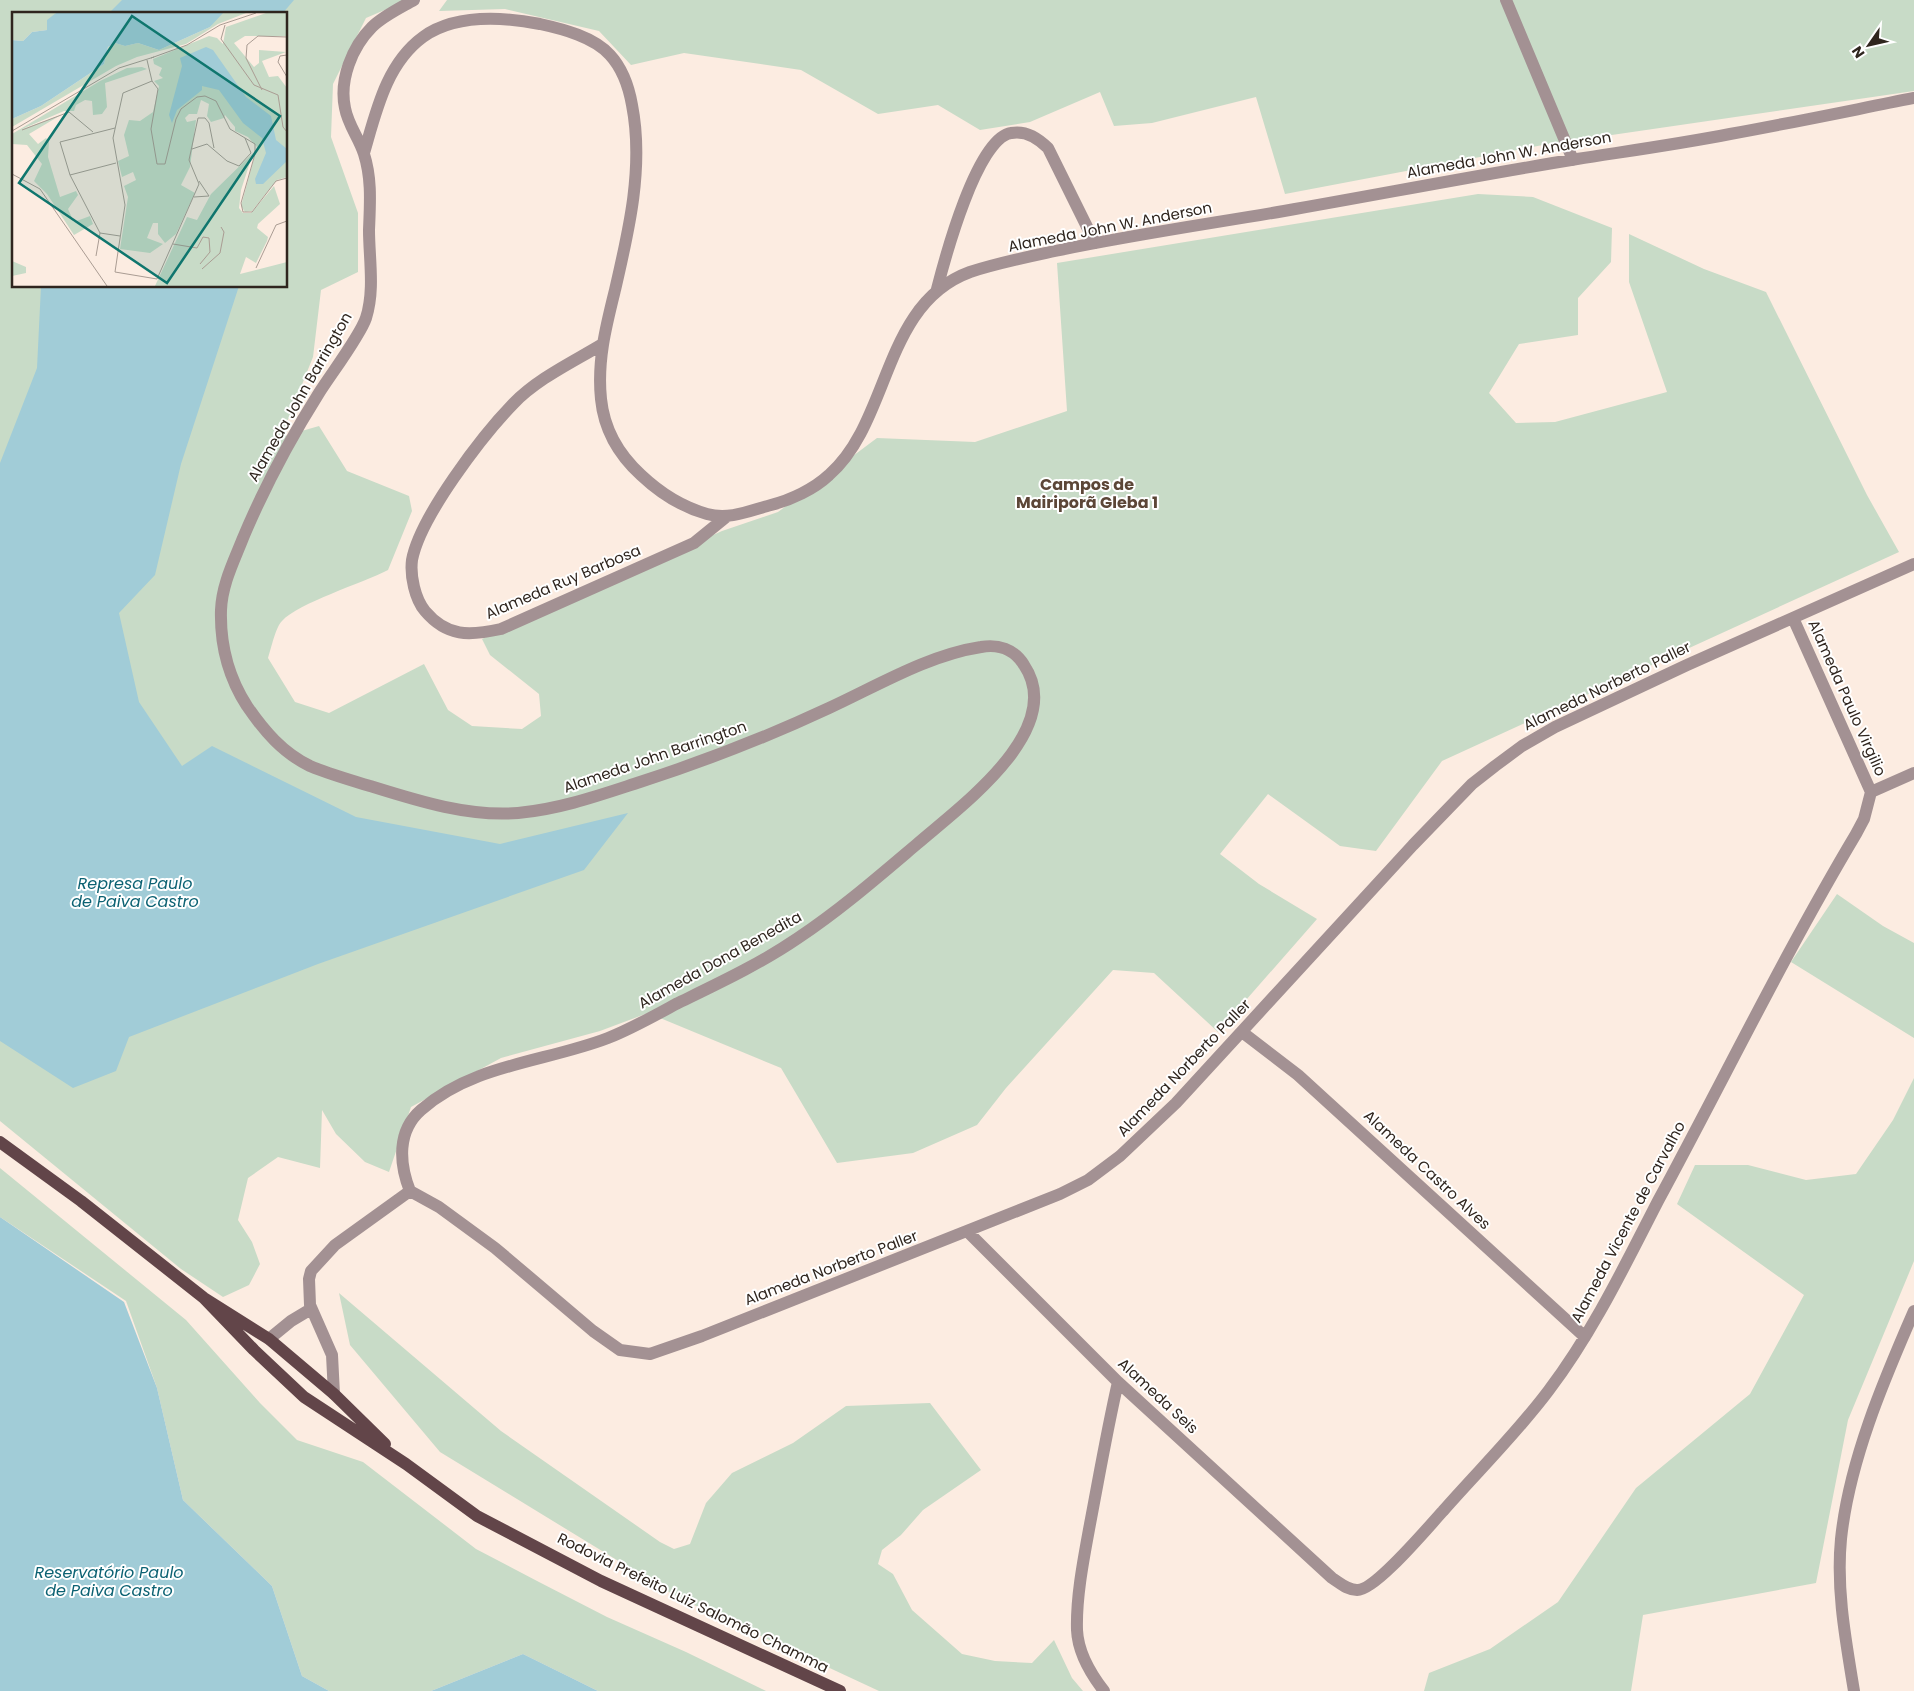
<svg xmlns="http://www.w3.org/2000/svg" width="1914" height="1691" font-family="Poppins,sans-serif">
	<rect width="100%" height="100%" fill="#fcece1"/>
	<path fill="#c8dbc7" fill-rule="evenodd" d="M0,0H408L366,18L333,84L331,137L358,213V272L321,290L313,357L281,437L319,426L347,471L409,496L412,511L388,570C363,583 298,603 282,621C276,626 271,649 268,658L295,702L329,713L424,664L448,710L472,726L522,729L541,716L539,694L490,655L482,639L722,531L778,512L877,438L975,442L1067,411L1057,263L1478,194L1533,197L1612,228L1611,262L1578,298V335L1519,344L1489,393L1516,423L1555,422L1667,392L1629,282V234L1704,269L1766,292L1867,495L1899,552L1442,761L1376,851L1340,846L1268,794L1220,854L1259,884L1317,919L1218,1032L1154,973L1113,970L1006,1088L977,1125L913,1153L837,1163L781,1068L648,1013L600,1031L501,1058L411,1107L389,1172L365,1162L336,1134L322,1110L320,1168L278,1157L248,1178L238,1220L252,1242L260,1264L249,1285L223,1297L181,1269L0,1121ZM14,14H286V286H14Z
		M447,0H1914V91L1543,145L1285,194L1256,97L1152,123L1114,126L1100,92L1030,122L980,130L938,105L878,114L801,70L684,53L631,65L599,31L505,9L439,11Z
		M1837,894L1883,926L1914,943V1038L1791,962Z
		M1914,1078V1261L1848,1420L1816,1583L1643,1615L1631,1691H1424L1429,1673L1490,1649L1558,1602L1636,1488L1750,1394L1804,1295L1677,1204L1695,1165H1748L1806,1180L1856,1174L1893,1120Z
		M0,1168L186,1320L260,1403L297,1440L363,1462L476,1549L539,1582L607,1617L686,1652L766,1691H598L523,1654L431,1691H329L302,1676L272,1586L183,1500L157,1388L126,1301L0,1217Z
		M339,1293L501,1431L660,1542L674,1549L690,1544L706,1503L732,1473L793,1443L846,1406L930,1403L981,1470L923,1510L901,1535L882,1550L878,1564L893,1574L912,1610L962,1654L995,1661L1032,1663L1054,1640L1072,1678L1083,1691H879L679,1598L440,1452L350,1345Z"/>
	<path fill="#a1ccd7" d="M122,0H294L282,14H108Z
		M41,286H239L181,464L155,575L119,613L139,702L182,766L212,746L356,817L500,844L628,813L584,870L318,964L129,1037L116,1071L73,1088L0,1041V463L37,368Z
		M0,1217L124,1302L157,1388L183,1500L272,1586L302,1676L329,1691H0Z
		M523,1654L598,1691H431Z"/>
	<g fill="none" stroke-linecap="round" stroke-linejoin="round">
		<path stroke="#a39193" stroke-width="12" d="M1506,0L1573,160
			M364,153C376,112 386,64 423,37C455,14 503,17 540,24C563,29 594,37 610,55C622,68 629,88 632,105C644,166 629,230 615,290C606,326 597,361 601,399C604,429 618,454 641,475C659,492 682,507 707,514C729,520 749,511 771,505C791,500 814,489 829,475C891,421 882,304 970,272C997,263 1027,257 1055,251C1131,235 1208,224 1284,211C1381,194 1479,175 1577,159C1628,151 1679,144 1730,134C1791,123 1853,110 1914,98
			M937,289C945,258 977,138 1011,133C1026,130 1038,138 1048,148L1095,243
			M601,345C571,363 537,379 513,404C482,436 420,517 412,560C410,576 415,599 425,611C447,637 469,636 501,629L694,543L726,517
			M1793,618L1871,792
			M1871,792L1914,773
			M1242,1032L1298,1075L1585,1337
			M410,1191C399,1163 397,1131 421,1110C473,1064 546,1062 608,1038C631,1029 654,1016 676,1004C717,984 760,964 798,938C840,910 878,877 917,844C958,808 1068,730 1024,665C1014,649 998,644 981,647C928,655 877,686 829,708C767,737 705,761 640,782C600,795 561,809 518,813C468,817 418,801 370,786C350,780 329,774 310,766C283,753 264,731 247,706C229,678 220,644 221,610C222,584 234,561 243,538C264,488 290,439 319,393C331,374 360,336 366,318C375,290 369,258 369,230C370,204 372,179 364,154C359,138 348,125 345,108C339,80 352,47 372,27C383,16 400,8 414,0
			M968,1232L1118,1382L1332,1578C1340,1583 1347,1590 1357,1590C1375,1591 1429,1526 1443,1511C1478,1471 1517,1433 1549,1390C1593,1332 1625,1265 1658,1201C1724,1079 1785,953 1856,834L1864,819L1871,792
			M269,1339L291,1321L311,1309
			M334,1394L332,1355L310,1305L309,1279L311,1271L335,1245L410,1191L439,1207L495,1248L593,1331L620,1350L650,1354L702,1336L1060,1194L1088,1180L1120,1156L1176,1103L1413,845L1472,784L1495,766L1522,746L1555,727L1687,665L1914,564
			M1104,1691C1090,1673 1078,1653 1077,1630C1076,1596 1084,1557 1090,1524C1099,1477 1107,1430 1118,1382
			M1854,1691C1846,1642 1836,1590 1841,1539C1849,1462 1883,1382 1914,1311"/>
		<path stroke="#624549" stroke-width="12" d="M0,1142L81,1201L204,1298L269,1339L334,1394L385,1444
			M204,1298L254,1350L304,1397L406,1464L477,1516L601,1581L840,1691"/>
	</g>
	<g text-anchor="middle" stroke-width="4" stroke-linejoin="round" paint-order="stroke">
		<g font-size="15" fill="#2f251e" stroke="#fff">
			<text transform="translate(1509 155) rotate(-10)" y="5">Alameda John W. Anderson</text>
			<text transform="translate(1110 227) rotate(-11)" y="5">Alameda John W. Anderson</text>
			<text transform="translate(300 397) rotate(-60)" y="5">Alameda John Barrington</text>
			<text transform="translate(563 582) rotate(-23)" y="5">Alameda Ruy Barbosa</text>
			<text transform="translate(1607 686) rotate(-26)" y="5">Alameda Norberto Paller</text>
			<text transform="translate(1847 698) rotate(66)" y="5">Alameda Paulo Virgilio</text>
			<text transform="translate(655 757) rotate(-19)" y="5">Alameda John Barrington</text>
			<text transform="translate(720 960) rotate(-29)" y="5">Alameda Dona Benedita</text>
			<text transform="translate(1184 1068) rotate(-46)" y="5">Alameda Norberto Paller</text>
			<text transform="translate(1427 1170) rotate(43)" y="5">Alameda Castro Alves</text>
			<text transform="translate(1628 1222) rotate(-62)" y="5">Alameda Vicente de Carvalho</text>
			<text transform="translate(831 1268) rotate(-21)" y="5">Alameda Norberto Paller</text>
			<text transform="translate(1158 1396) rotate(43)" y="5">Alameda Seis</text>
			<text transform="translate(693 1603) rotate(26)" y="5">Rodovia Prefeito Luiz Salomão Chamma</text>
		</g>
		<g font-size="16" font-weight="bold" fill="#5c4637" stroke="#fff">
			<text x="1087" y="490">Campos de<tspan x="1087" dy="18">Mairiporã Gleba 1</tspan></text>
		</g>
		<g font-size="16" font-style="italic" fill="#0c6273" stroke="#fff">
			<text x="135" y="889">Represa Paulo<tspan x="135" dy="18">de Paiva Castro</tspan></text>
			<text x="109" y="1578">Reservatório Paulo<tspan x="109" dy="18">de Paiva Castro</tspan></text>
		</g>
	</g>
	<g transform="translate(12 12)">
		<rect width="275" height="275" fill="#fcece1"/>
		<path d="M0,1H44L35,18L20,20L11,29L0,28ZM208,1H234L206,12L174,32L125,45L104,54L0,115V107L29,94L92,52L96,35L103,31L113,34L126,31L147,38L198,15ZM254,1H275V24H233L222,31L242,55L247,51V38L274,40L250,49L257,65L266,64L275,76V165L265,168L240,199L233,200L229,194L245,135L236,125L223,119V115L213,103L212,106L199,110L195,104L197,92L189,88L185,102H177L173,106L175,110L184,108L178,155L169,173L183,181L164,222L153,231L146,222V211H141L135,226L151,232L138,241L108,237L116,185L112,174L124,168L121,160L110,165L106,149L117,144L112,123L117,108L128,109L141,100L147,74L142,69L151,66L147,63L150,56L142,52L141,47L197,24L205,26L211,32L214,15ZM130,55L135,57L93,71L95,95L90,102L81,103L80,89L73,88L64,93L62,99H52L8,118L49,103L17,122L26,132L34,126L37,130L36,145L48,185L64,179L66,183L56,197L62,210L78,204L81,212L62,223L35,182L22,169L30,152L15,133L0,132V122L88,69L115,56ZM241,141L229,178L227,196L231,201H239L262,174L268,192L246,212L245,216L256,225L255,229L244,251L234,245L228,262L275,250V274H143L175,205L185,208L199,182ZM0,249L14,255V261L0,264Z" fill="#c8dbc7"/>
		<path d="M44,1H211L198,15L147,38L126,31L113,34L103,31L96,35L92,52L29,94L0,107V28L11,29L20,20L35,18V8ZM194,35L201,38L234,85L259,104L264,128L275,137V149L251,172H244L243,167L254,141L250,126L231,111L207,78L190,74V78L165,98L160,111L157,103L170,54L168,46Z" fill="#a1ccd7"/>
		<path fill="none" stroke="#aa9c93" stroke-width="1" d="M213,13L209,27L242,73L266,83L271,115L275,120M275,43L268,44L266,50L275,65M139,46L175,33L208,13L244,1M135,48L140,69L111,81L101,126L113,193L103,260L145,267L187,172L177,148L186,106H193L197,111L202,136M140,69L146,77L139,117L145,152H153L164,107L169,97L185,85L193,84L204,89L218,117L243,132V142L229,191L231,200H240L264,169L275,166M250,78L234,46L235,33L246,24L275,25M10,118L57,100L81,120M0,119L107,56L142,45M180,137L195,132L215,149L227,154L239,141L233,126M0,162L28,177L95,274M58,163L104,151M182,185L197,184L187,169M88,221L58,163L48,130L103,116M88,221L108,224M161,232L185,236L191,225L197,226L198,240L188,252M84,244L88,221M244,256L264,213L275,209M190,257L208,241L212,220L209,215"/>
		<path fill="#0f766e" fill-opacity="0.15" stroke="#0f766e" stroke-width="2.5" d="M120,4L268,104L155,271L7,171Z"/>
		<rect width="275" height="275" fill="none" stroke="#2f251e" stroke-width="2.5"/>
	</g>
	<g transform="translate(1869 45) rotate(236)" stroke="#ffffff" stroke-width="4" paint-order="stroke">
	<path d="M0-4L9 19L0 12L-9 19Z" fill="#2f251e"/>
	<text y="-8" font-size="14" font-weight="bold" text-anchor="middle" fill="#2f251e">N</text>
	</g>
</svg>
